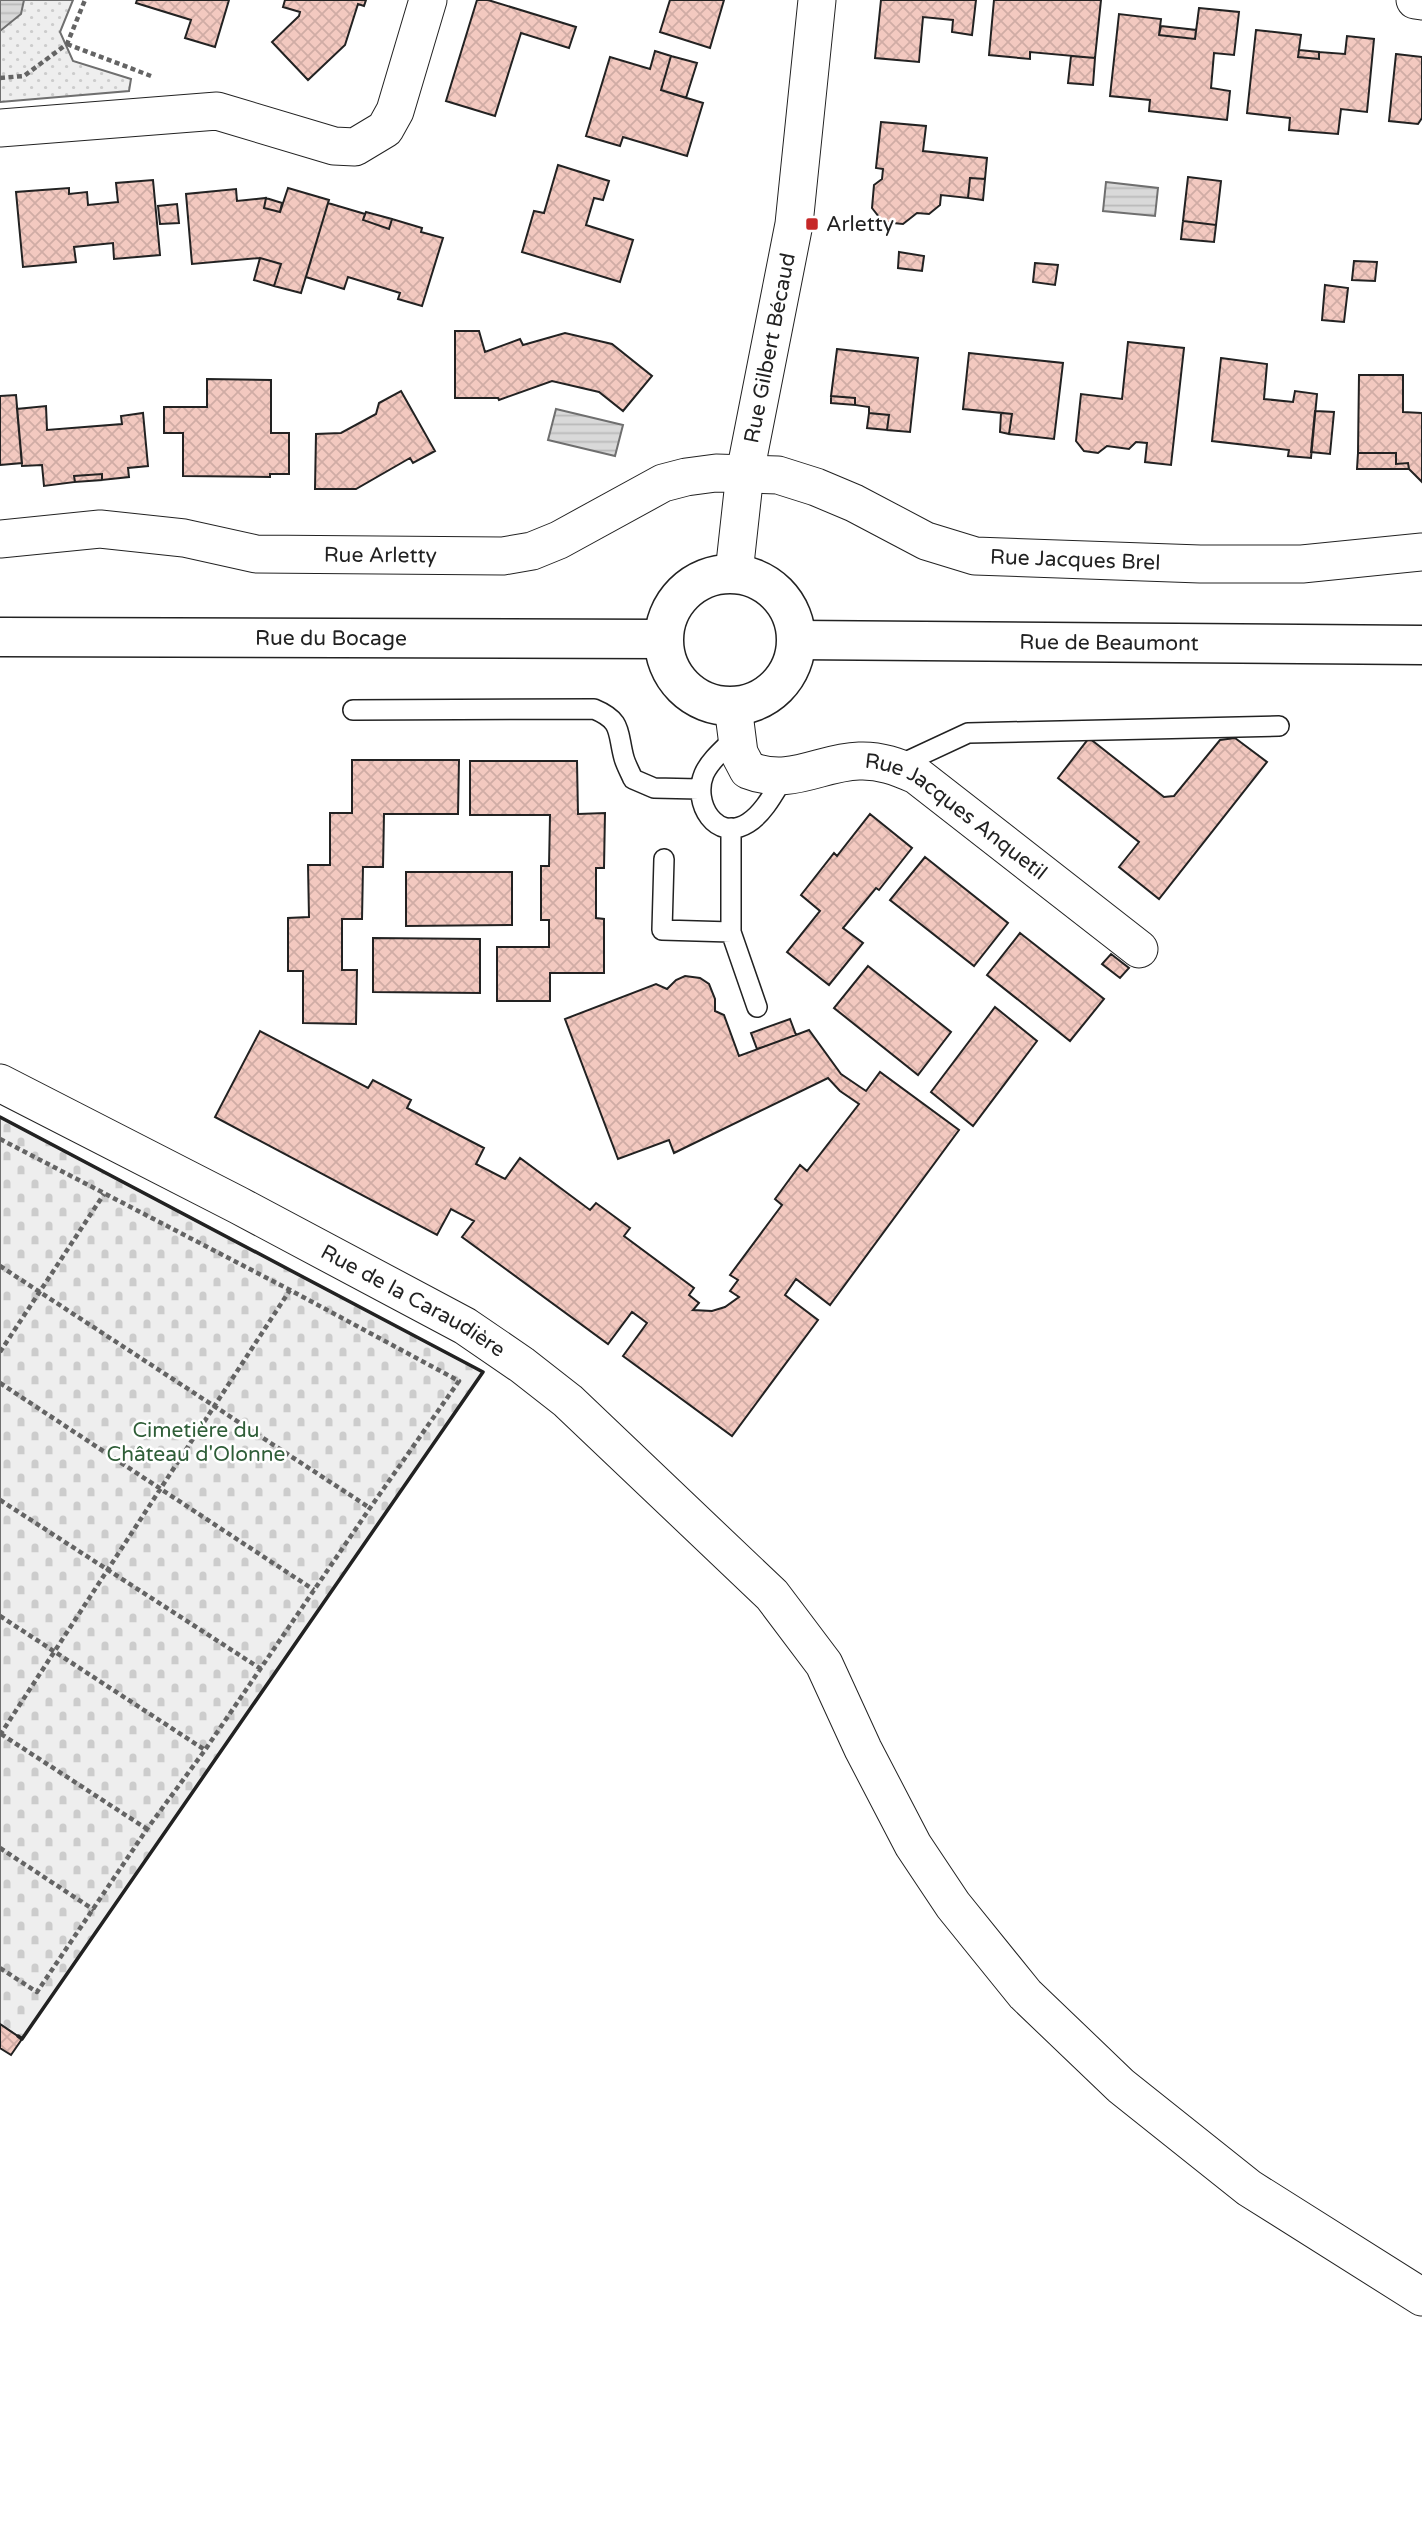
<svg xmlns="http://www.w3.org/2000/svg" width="1422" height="2532" font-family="'Varela Round',sans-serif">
	<defs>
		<pattern id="grass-dots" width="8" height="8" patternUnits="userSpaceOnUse" patternTransform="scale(1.75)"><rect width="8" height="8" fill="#eee"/><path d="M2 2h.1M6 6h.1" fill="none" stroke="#ccc" stroke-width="1.8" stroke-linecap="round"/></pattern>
		<pattern id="cemetery-stones" width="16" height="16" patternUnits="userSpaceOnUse" patternTransform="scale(1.75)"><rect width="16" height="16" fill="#eee"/><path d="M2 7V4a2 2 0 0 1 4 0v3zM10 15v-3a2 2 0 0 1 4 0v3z" fill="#ccc"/></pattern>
		<pattern id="water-rules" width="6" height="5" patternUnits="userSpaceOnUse" patternTransform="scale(1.75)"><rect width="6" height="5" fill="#d9d9d9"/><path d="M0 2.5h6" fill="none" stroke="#bababa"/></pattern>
		<pattern id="building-cross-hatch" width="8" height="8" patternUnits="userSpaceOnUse" patternTransform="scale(1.75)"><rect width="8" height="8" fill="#f3c9c0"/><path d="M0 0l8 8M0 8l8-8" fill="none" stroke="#d0aca5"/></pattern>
	</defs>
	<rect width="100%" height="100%" fill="#fff"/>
	<path fill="url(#grass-dots)" stroke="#6f6f6f" stroke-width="2" d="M0,0H73L60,32L73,61L131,79L129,91L0,102Z"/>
	<path fill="url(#cemetery-stones)" stroke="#6f6f6f" stroke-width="2" d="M0,1117L483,1372L22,2039L0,2024Z"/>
	<path fill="url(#water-rules)" stroke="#6f6f6f" stroke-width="2" d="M0,0H24L21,14L0,31Z
		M1106,182L1158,188L1155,216L1103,211Z
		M556,409L623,425L615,456L548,440Z"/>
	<path fill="url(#building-cross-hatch)" stroke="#222" stroke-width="2" d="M137,0H229L215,47L185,38L191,20L136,3Z
		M285,0H366L364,6L358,4L345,45L308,80L272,42L299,16L300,12L283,7Z
		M477,0H488L576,27L569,48L521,33L495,116L446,101Z
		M670,0H724L710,48L660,32Z
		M881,0H976L972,35L952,32L953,20L923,17L919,62L875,58Z
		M994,0H1101L1095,58L1030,52V59L989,55Z
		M1199,8L1239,12L1234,55L1214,53L1211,88L1230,91L1227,120L1149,111L1150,100L1110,96L1119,14L1161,19L1159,35L1195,39Z
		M1161,26L1196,30L1195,39L1159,35Z
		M1256,30L1301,35L1298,57L1319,59V52L1345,54L1347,36L1374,39L1367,112L1341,109L1338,134L1289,130L1290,118L1247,113Z
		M1299,50L1319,52V59L1298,57Z
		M655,51L671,56L661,90L703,103L687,156L623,137L620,146L586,136L610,57L650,69Z
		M1396,54L1422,57V118L1418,124L1389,121Z
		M671,56L697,63L686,98L661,90Z
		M1071,56L1095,58L1093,85L1068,83Z
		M881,122L926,126L923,151L987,158L985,179L970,178L968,198L941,195L940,205L929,214L917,213L903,224L883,222L872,208L874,185L882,179L883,169L876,168Z
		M558,165L609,181L603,200L594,198L586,225L633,240L620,282L522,252L534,211L544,213Z
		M1188,177L1221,181L1216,225L1183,221Z
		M970,178L985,179L983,200L968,198Z
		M153,180L160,255L114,259L113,243L74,247L76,262L23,267L16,192L69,188V194L87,192L88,205L118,202L116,183Z
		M288,188L329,200L301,293L274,286L281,264L260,258L192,264L186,194L236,189L237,201L266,198L264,208L280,212Z
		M266,198L282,203L280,212L264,208Z
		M328,203L365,214L363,220L389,229L392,219L422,228L421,232L443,238L422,306L398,299L400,293L348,277L344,289L306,277Z
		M177,204L179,223L160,224L158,206Z
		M366,212L392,219L389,229L363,220Z
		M1183,221L1216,225L1214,242L1181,239Z
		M899,252L924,256L922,271L898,268Z
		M260,258L281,264L274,286L254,280Z
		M1354,261L1377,262L1375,281L1352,280Z
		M1035,263L1058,265L1055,285L1033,282Z
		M1325,285L1348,288L1344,322L1322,320Z
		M455,331H479L485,352L520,339L523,345L565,333L612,344L652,376L623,411L599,392L552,381L499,400L498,398H455Z
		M1128,342L1184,348L1171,465L1145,462L1147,443L1136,442L1129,449L1107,446L1098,453L1084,451L1076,441L1081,394L1122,399Z
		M837,349L918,358L910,432L887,430L889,415L869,413V407L855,405V398L831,396Z
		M969,353L1063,363L1054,439L1009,434L1012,414L963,409Z
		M1221,358L1267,364L1264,399L1293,402L1295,391L1317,394L1311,458L1288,456L1289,450L1212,441Z
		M1359,375H1403V412L1422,413V482L1409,469L1408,463L1396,464V453H1358Z
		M207,379L271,380V433H289V474H270V477L183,476V433H164V407H207Z
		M401,391L435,451L413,463L410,458L356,489H315L316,434L341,433L376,414L379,403Z
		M16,395L22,463L0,465V396Z
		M831,396L855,398V405L831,403Z
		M46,406L47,430L122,424L121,416L143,413L148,466L128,468L129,477L102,480V474L74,476L75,482L44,486L42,465L22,466L17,409Z
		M1315,411L1334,412L1330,454L1311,452Z
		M869,413L889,415L887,430L867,428Z
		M1001,413L1012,414L1009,434L1000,432Z
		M1358,453H1396V464L1408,463L1409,469H1357Z
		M102,474V480L75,482L74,476Z
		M1089,738L1164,797L1174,796L1220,740L1235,738L1267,762L1159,899L1119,867L1139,842L1058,778Z
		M352,760H459L458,814H384L383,867H363L362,919H342V970H357L356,1024L303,1023V971H288V918L309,917L308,865H330V813H352Z
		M470,761H577L578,814L605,813L604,868H596V918L604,919V973H550V1001H497V947H549V920H541V866H549L550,815H470Z
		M870,814L912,848L879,890L876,888L843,928L863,943L829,985L787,952L820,911L801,895L834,853L837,856Z
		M925,857L1008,923L974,966L890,900Z
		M406,872H512V925L406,926Z
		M1020,933L1104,999L1070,1041L987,975Z
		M373,938L480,939V993L373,992Z
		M1111,954L1129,968L1120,978L1102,964Z
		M868,966L951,1032L918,1075L834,1008Z
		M685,976L700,978L709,984L715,999V1011L724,1015L739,1056L809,1030L841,1074L866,1091L880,1072L959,1130L830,1305L796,1279L785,1295L818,1320L732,1436L623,1356L647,1323L632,1312L608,1344L462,1237L474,1221L451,1209L437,1235L215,1117L260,1031L368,1088L373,1080L411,1100L407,1108L484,1148L476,1164L505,1179L520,1158L590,1210L596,1203L630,1228L624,1236L694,1288L689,1295L699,1303L693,1310L712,1311L725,1307L739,1297L730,1291L738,1280L730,1275L782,1205L775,1199L800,1165L807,1171L859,1104L840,1091L828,1078L674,1153L669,1140L618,1159L565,1019L656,984L667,989L676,980Z
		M995,1007L1037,1041L973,1126L931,1092Z
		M790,1019L796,1035L757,1049L751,1033Z
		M0,2024L22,2039L11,2055L0,2048Z"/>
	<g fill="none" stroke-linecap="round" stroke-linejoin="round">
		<defs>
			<path id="service" d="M353,710L594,709C623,721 617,732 624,758C626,765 630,772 633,779L654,788L699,789
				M736,737C725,748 710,760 704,774C692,803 716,843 748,823C764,813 775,791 785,775
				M897,766L968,733L1279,726
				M731,828V932L757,1007
				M664,859L662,930L731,932"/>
			<g id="minor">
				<path d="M1415,0L1422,1"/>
				<path d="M0,128L217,111L334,146L355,147L385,129L395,111L428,0"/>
				<path id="s1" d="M0,539L100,529L184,538L256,554L503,556L532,551L559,540L663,483L686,477L716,473L778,475L816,487L854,503L926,541L975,556L1200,564H1302L1422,552"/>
				<path id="s2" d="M734,573L745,473L794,224L817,0"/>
				<path id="s3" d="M733,706L739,753L748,770C791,787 820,762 859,761C880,760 898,767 916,775L1139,949"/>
				<path id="s4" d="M0,1083L238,1205L465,1326L522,1365L568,1401L772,1595L824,1664L863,1749L913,1845L953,1905L1025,1994L1121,2086L1249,2188L1422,2297"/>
			</g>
			<g id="secondary">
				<circle cx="730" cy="640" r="66"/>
				<path id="s5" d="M0,637L663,639"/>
				<path id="s6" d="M797,640L1422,645"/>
			</g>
		</defs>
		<use href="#service" stroke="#222" stroke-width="22"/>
		<use href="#minor" stroke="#222" stroke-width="39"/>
		<use href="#secondary" stroke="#222" stroke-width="41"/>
		<path stroke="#646464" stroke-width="4.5" stroke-dasharray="5 3.5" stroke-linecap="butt" d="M67,44L151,76
			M0,78L24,76L67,44L85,0
			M0,1139L290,1290L459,1381L370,1508L205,1750L147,1829L37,1992L0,1968
			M0,1266L370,1508
			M0,1352L104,1194
			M0,1383L314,1590
			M0,1500L261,1669
			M0,1616L205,1750
			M1,1734L147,1829
			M0,1735L290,1290
			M0,1848L94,1910"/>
		<use href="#service" stroke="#fff" stroke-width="19"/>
		<use href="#minor" stroke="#fff" stroke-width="37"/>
		<use href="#secondary" stroke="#fff" stroke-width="38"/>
		<path stroke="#222" stroke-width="3.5" d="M0,1117L483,1372L22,2039L18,2036"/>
	</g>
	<rect fill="#c62828" stroke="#fff" stroke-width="2.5" x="805" y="217" width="14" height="14" rx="3.5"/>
	<g text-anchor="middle" stroke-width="5" stroke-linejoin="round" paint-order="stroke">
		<g font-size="21" fill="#222" stroke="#fff" text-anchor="start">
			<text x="826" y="231">Arletty</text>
		</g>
		<g font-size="21" fill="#222" stroke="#fff">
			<text dy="7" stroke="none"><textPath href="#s2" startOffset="228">Rue Gilbert Bécaud</textPath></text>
			<text dy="7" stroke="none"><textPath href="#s1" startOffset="383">Rue Arletty</textPath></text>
			<text dy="7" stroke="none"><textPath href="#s1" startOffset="1113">Rue Jacques Brel</textPath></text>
			<text dy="7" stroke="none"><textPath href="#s5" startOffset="331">Rue du Bocage</textPath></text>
			<text dy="7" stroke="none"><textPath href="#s6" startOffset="312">Rue de Beaumont</textPath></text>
			<text dy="7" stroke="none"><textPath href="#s3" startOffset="294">Rue Jacques Anquetil</textPath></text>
			<text dy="7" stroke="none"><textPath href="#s4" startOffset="467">Rue de la Caraudière</textPath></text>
		</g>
		<g font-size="21" fill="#2f5e38" stroke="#fff">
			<text x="196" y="1437">Cimetière du<tspan x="196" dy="24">Château d'Olonne</tspan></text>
		</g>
	</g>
</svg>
